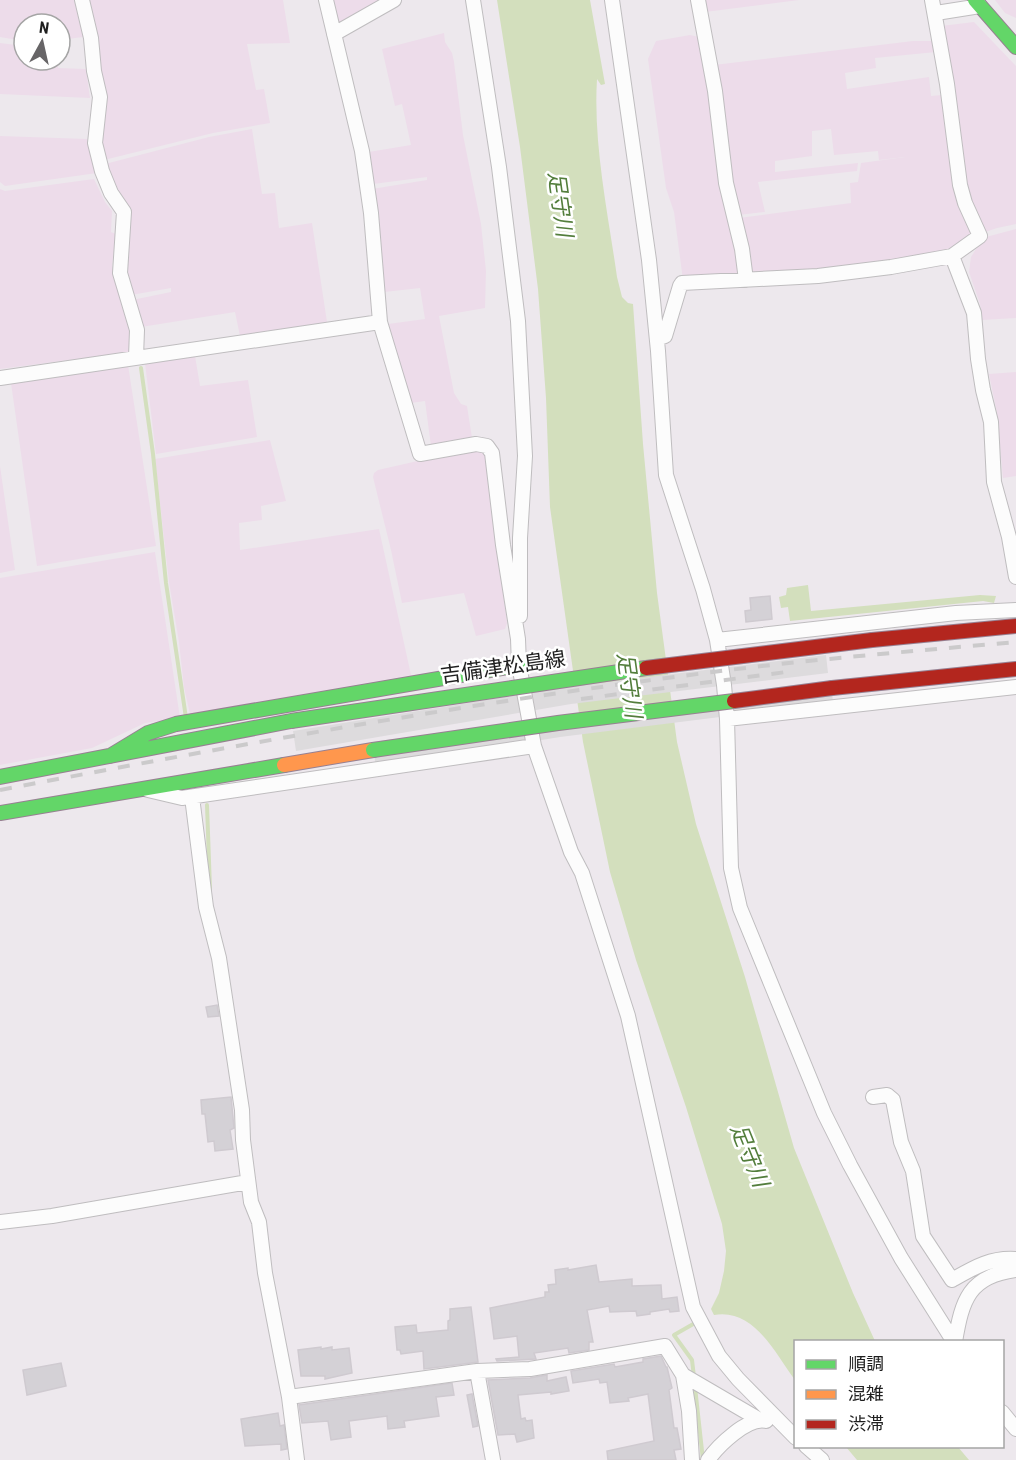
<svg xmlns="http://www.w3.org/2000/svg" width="1016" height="1460" font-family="'Roboto Condensed','Noto Sans JP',sans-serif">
	<rect width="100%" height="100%" fill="#ede8ed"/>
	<path fill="#eddcea" d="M0,0H74L83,37L60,40V24H24V41L0,37Z
		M87,0H283L290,43L247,44L256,90L264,89L270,123L213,133L104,160L99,127L105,125Z
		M330,0H387L336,29Z
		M703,0H799L705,12Z
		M995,0H1016V18L1005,13Z
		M974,22L1016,66V224L997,228L982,233L966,199L941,26Z
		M444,33L445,42L452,53L454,62L463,135L481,224L486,271L485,308L439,316L454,393L461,404L467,406L472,438L431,446L425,401L411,403L388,324L425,319L420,288L384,292L372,189L427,180V177L373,184L369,152L411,145L402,104L395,106L382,49Z
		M690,35L703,38L743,276L683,280L674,212L666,188L648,59L656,41Z
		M913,41H933L936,52L875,58L876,68L845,73L847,89L929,77L931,96L942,95L953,188L961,213L972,235L951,252L909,261L751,276L739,218L851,203L850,183L858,182L861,163L905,157L879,160L878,151L834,155L831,129L812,131V156L775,161V172L858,163L857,171L758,182L765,212L738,215L733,195L714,65Z
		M0,43L24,46V60H58V68L86,69L90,98L0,94Z
		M252,129L262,194L275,193L279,228L312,223L327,322L240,336L235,312L141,327L132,300L171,292V288L131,295L123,269L128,223L105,164L209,137Z
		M0,136L87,139L97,173L5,186L0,182Z
		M94,179L105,202L112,211L111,232L116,234L112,266L130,322V352L0,369V189L5,191Z
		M1016,229V318L982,320L980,304L969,272L971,257L981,241L986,237Z
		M195,356L200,386L248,380L257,437L156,454L145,363Z
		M128,365L156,546L37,566L11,383Z
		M1016,372V476L1003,478L997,413L989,374Z
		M270,440L286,501L261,506L262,520L239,523L240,550L379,529L411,675L190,714L184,687L179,642L169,582L155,459Z
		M475,448L485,453L507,623L505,629L476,636L464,593L402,603L391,550L373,477L374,473L378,470Z
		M0,466L15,570L0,573Z
		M155,552L180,718L145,723L92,748L0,765V578Z"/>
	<path fill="#d3dfbd" d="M497,0H590L605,84L601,85L597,79C593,144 608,213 617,277L622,297L628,303L633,304L643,444L657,593L677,742L696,824L745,977L794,1148L853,1293L875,1341L796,1342L795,1380C775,1353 754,1308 714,1315L711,1309L719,1293L724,1271L726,1251L722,1224L686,1107L636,960L610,872L583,742L550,507L546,398L538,289L520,147Z
		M808,585L811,611L980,595L996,596L994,603L983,601L790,621L788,607L781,608L779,597L786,595L787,588Z
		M846,1447H958L969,1460H857Z"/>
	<path fill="#dddbdd" d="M826,655L828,673L571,704L296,751L293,731L568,687Z
		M831,681L833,703L560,737L376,767L372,742Z"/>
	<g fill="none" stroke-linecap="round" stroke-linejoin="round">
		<path stroke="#d3dfbd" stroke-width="4" d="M141,368L153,454L166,583L186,718
			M207,805L210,889
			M694,1377L692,1360L674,1335L695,1323
			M695,1387L703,1460"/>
	</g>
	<path fill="#d4d1d6" stroke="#cfcad0" stroke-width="1.5" d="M770,596L772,619L746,622L745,611L751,610L750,598Z
		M217,1005L219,1016L208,1017L206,1007Z
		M231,1097L234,1128L230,1130L233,1149L215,1151L214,1141L208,1142L205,1114H202L201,1100Z
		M596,1265L599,1282L632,1279V1286L661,1285L662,1299L677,1297L679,1311L670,1312L669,1309L650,1312V1314L637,1316L636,1311L610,1312L609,1306L587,1310L593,1342H589V1350L569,1353L568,1348L534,1353L536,1359L497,1361L496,1359L519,1357L517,1336L494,1339L490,1308L545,1297V1292H549L548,1285L556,1284L555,1270L568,1268V1270Z
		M471,1307L478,1362L424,1369L423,1351L401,1354L400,1350H397L395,1327L416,1325L417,1333L448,1330V1321L450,1320V1309Z
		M321,1347V1349L332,1347V1350L349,1348L352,1373L325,1379V1376H301L298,1350Z
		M661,1356L666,1367H667L672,1388L669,1390L674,1428H677L681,1449L674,1450L676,1460H608L607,1451L654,1441L648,1394L628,1398L629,1401L610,1403L607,1382L600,1383L599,1379L573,1383L571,1371L614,1364L615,1367L643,1362V1359Z
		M61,1363L66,1386L27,1395L23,1370Z
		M547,1375V1381L566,1377L569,1391L551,1394V1392L518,1395L521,1419L525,1418L526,1421L532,1420L534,1438L517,1442L515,1434L498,1435L488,1380L530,1378Z
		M452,1383L454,1395L436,1397L439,1416L404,1421L405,1427L388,1429L387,1416L349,1421L351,1437L331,1440L328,1421L302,1423L299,1405Z
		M472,1394L478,1426L473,1427L467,1395Z
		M278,1413L280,1426L284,1425L287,1449L281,1450V1444L245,1446L241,1419Z"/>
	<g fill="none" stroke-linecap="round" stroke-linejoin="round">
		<defs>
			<path id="street" d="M82,0L91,38L94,71L100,97L95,143L102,171L111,193L124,212L120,273L137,330L136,357
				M326,0L362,151L371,213L380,322L420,454L476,444L487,446L492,453L503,545L518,639L519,665L534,746L571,852L582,873L628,1016L693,1307L719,1356L738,1379L796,1438
				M473,0L499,167L518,321L525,456L520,538V616
				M612,0L649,260L658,351L666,475L703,589L717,640L724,685L727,719L731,868L740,908L824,1113L850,1165L901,1258L954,1342
				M698,0L715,91L726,183L742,249L746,280
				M932,0L947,84L960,185L965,203L980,236L952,256L974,313L978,359L983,390L991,422L994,482L1009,537L1016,577
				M936,13L980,6
				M334,34L394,0
				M657,339L665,336L680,286L682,283L818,276L891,267L952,256
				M0,378L380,322
				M717,640L956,613L1016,610
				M727,719L1016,687
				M148,790L182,798L534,746
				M192,797L206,907L219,958L242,1110L243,1140L251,1202L259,1222L265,1273L289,1397
				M873,1097L887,1095L893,1100L901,1142L913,1171L923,1236L952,1280C973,1268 991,1257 1016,1259
				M0,1222L52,1216L248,1182
				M955,1342C962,1300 969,1276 1016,1270
				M477,1371L493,1460
				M683,1375L689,1411L692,1460
				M1002,1412L1016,1429
				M806,1446L822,1460
				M297,1460L289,1397L477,1371L530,1369L665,1346L683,1375L760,1420
				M708,1460C718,1446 747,1417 766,1421"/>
			<path id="fast" d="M975,0L1016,47
				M110,756L148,733L176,724L519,665
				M0,777L291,721
				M0,813L284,765"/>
			<path id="slow" d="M284,765L373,750"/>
			<path id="jam" d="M872,640L1016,626
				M832,688L1016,669"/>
		</defs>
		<use href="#street" stroke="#bfbdbf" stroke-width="16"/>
		<use href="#fast" stroke="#978092" stroke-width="16"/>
		<use href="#slow" stroke="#978092" stroke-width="16"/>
		<use href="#jam" stroke="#978092" stroke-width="16"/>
		<use href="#street" stroke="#fcfcfc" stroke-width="14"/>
		<use href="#fast" stroke="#63d668" stroke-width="14"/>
		<use href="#slow" stroke="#ff974d" stroke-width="14"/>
		<use href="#jam" stroke="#b3261e" stroke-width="14"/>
		<path stroke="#cbcacb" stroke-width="4" stroke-dasharray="12 12" stroke-linecap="butt" d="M581,699L786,672
			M0,790C236,745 474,702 713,672C814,659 915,651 1016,642"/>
		<defs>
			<path id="fast-bridge" d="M291,721L646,668
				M373,750L558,723L734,701"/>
			<path id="jam-bridge" d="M646,668L872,640
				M734,701L832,688"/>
		</defs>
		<use href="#fast-bridge" stroke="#978092" stroke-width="16" stroke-linecap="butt"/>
		<use href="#jam-bridge" stroke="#978092" stroke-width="16" stroke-linecap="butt"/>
		<use href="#fast-bridge" stroke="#63d668" stroke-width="14"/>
		<use href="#jam-bridge" stroke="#b3261e" stroke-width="14"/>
	</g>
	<g text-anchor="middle" stroke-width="5" stroke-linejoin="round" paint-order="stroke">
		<g font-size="21" fill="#1f1f1f" stroke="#fff">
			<text transform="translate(503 667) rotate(-8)" y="7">吉備津松島線</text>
		</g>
		<g font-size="22" font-style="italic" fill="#537e3c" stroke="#fff">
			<text transform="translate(561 204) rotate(82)" y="8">足守川</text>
			<text transform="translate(630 685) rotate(82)" y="8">足守川</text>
			<text transform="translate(750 1155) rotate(68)" y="8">足守川</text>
		</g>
	</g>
	<rect x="794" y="1340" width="210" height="108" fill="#ffffff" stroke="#a5a5a5" stroke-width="1.5"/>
	<rect x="806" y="1360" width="30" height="9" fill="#63d668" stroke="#a5a5a5" stroke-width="1.5"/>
	<text x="848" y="1370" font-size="18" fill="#1f1f1f">順調</text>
	<rect x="806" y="1390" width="30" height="9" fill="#ff974d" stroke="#a5a5a5" stroke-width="1.5"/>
	<text x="848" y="1400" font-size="18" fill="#1f1f1f">混雑</text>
	<rect x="806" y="1420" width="30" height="9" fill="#b3261e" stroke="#a5a5a5" stroke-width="1.5"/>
	<text x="848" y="1430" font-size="18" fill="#1f1f1f">渋滞</text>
	<g transform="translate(42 42) rotate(8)"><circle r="28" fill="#ffffff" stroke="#a5a5a5" stroke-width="1.5"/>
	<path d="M0-4.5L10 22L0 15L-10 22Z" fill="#676567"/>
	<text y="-9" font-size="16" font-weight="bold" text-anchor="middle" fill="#1f1f1f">N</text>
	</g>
</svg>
